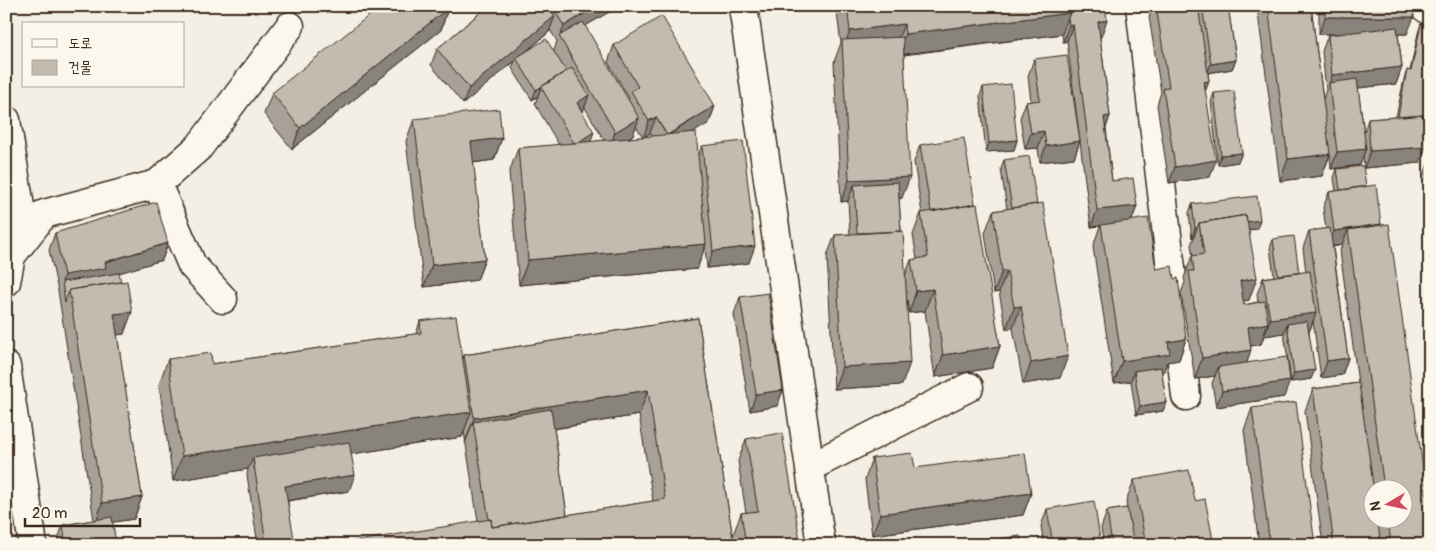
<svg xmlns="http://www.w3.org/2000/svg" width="1436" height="551" font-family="Pangolin,'Poor Story',sans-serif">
	<rect width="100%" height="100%" fill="#f3efe4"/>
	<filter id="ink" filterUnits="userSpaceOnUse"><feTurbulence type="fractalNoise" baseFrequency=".02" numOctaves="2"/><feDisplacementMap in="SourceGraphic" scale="10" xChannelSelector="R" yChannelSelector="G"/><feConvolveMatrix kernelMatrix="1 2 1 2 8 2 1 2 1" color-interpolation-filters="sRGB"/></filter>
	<g filter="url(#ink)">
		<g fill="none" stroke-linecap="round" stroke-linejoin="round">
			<defs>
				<path id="minor" d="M743,6L821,545
					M1140,6L1186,396
					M1423,6L1430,11
					M6,120L25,238
					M157,184L192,265L223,299
					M6,282L11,256L44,214L157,184L199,147L290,26
					M6,366L33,545
					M810,467L969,387"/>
			</defs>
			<use href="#minor" stroke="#3b2a1e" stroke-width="31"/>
			<use href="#minor" stroke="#fbf7ec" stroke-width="28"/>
		</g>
		<path fill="#a8a197" stroke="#3b2a1e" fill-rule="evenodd" d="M488,6H619L585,26L628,100L629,98L608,62L614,45L715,106L709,123L694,132L698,155L702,146L749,263L707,268L705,247L697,269L519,285L509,173L518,148L559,145L535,104L538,96L532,100L512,68L515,61L463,104L431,65L437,49ZM550,30L557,41L554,51L525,53L549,32ZM584,106L604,140L591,142L582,112ZM636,126L643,137L627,138L633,135ZM650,133L652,136L645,137Z
			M836,6H1105L1101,37H1100L1110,116L1106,128L1112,181L1137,206L1132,220L1156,269L1174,279L1186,339L1179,360L1167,362L1162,375L1166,402L1163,411L1136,415L1131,381L1114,383L1093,247L1100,226L1091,227L1067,41L1063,42L1062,34L904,55L902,198L899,199L901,231L905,276L911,260L917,259L913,235L921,213H922L914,162L920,145L975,204L1000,346L992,368L935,377L925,311L909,313L907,300L902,385L834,389L827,256L835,235L850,234L848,201L841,202L834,62L841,43Z
			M1154,6H1228L1236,60L1232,69L1208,73L1209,81L1205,92L1210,177L1169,183L1157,105L1161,92L1149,17Z
			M1257,6H1311L1323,99L1326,90L1322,51L1328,35L1337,34H1319V9L1320,6H1414L1407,34H1398L1402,67L1396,84L1358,88L1364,132L1368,119L1396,117L1404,79L1407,70L1410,71L1418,33L1421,24L1430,120L1426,131H1425L1420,163L1364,168L1363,155L1360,165L1331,169L1330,155L1322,176L1280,181Z
			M448,8L441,30L292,149L264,114L272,93Z
			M1034,59L1080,141L1074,158L1040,162L1038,148L1025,149L1020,118L1026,102L1031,101L1028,76Z
			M983,87L1017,140L1014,150L986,152L980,96Z
			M1214,93L1242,153L1238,162L1218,165L1211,102Z
			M414,119L502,138L494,160L473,163L485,259L477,280L424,287L406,141Z
			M1430,158V201L1425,172Z
			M1004,160L1060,378L1023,384L1013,328L1006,329L999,292L994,293L985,233L993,211L1007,209L1001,169Z
			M1337,169L1366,186L1381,224L1430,545H1323L1305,411L1313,389L1358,383L1340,251L1342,245L1333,247L1348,358L1342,375L1321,378L1313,321L1310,330H1309L1311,379L1291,382L1284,333L1264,336L1261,344L1251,346L1247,363L1284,397L1216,407L1212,383L1215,376L1195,379L1181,293L1185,282L1184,278L1192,256H1193L1191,245L1194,237L1192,238L1189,213L1192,204L1257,229L1249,230V300L1243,301L1244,305L1258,302L1257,294L1263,278L1274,276L1270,248L1273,239L1299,273L1306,272L1303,248L1309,231L1326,229L1323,208L1329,192L1336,191L1334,178ZM1374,488H1404V518H1374Z
			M55,233L168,243L162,260L117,273L124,334L117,335L142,497L134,519L112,522L116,545H58L57,542L63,525L94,520L58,291L49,250Z
			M740,297L783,390L777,406L750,411L734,314Z
			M698,318L734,545L478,521L464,432L462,437L351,454L349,491L288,501L292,545H258L247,475L248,469L173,481L159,384L168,359L212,364L416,334L420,321L463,359L464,355ZM639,415L653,501L567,515L554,429Z
			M1252,408L1315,545H1259L1244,430Z
			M746,439L800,540L799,545H734L733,535L741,513H746L738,461Z
			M872,458L915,468L1031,493L1023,515L872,535L865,480Z
			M1134,480L1195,501L1214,545H1104L1101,528L1107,511L1127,508L1126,501Z
			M1047,509L1101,545H1044L1041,526Z"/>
		<path fill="#88837b" stroke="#3b2a1e" d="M597,6H619L562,40L560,37L564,26Z
			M448,8L441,30L292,149L300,128Z
			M1070,13L1062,34L897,55L905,34Z
			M555,16L549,32L516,60V58L515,61L463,104L469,88Z
			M1325,17H1414L1407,34H1319Z
			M1107,20L1101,37L1092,38L1098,22Z
			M904,24L896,45L842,52L850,31Z
			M1073,24L1067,41L1063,42L1069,25Z
			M1236,60L1232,69L1207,73L1211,64Z
			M1402,67L1396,84L1330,91L1329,84L1332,75Z
			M566,71L541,87L538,96L532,100L536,90Z
			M1209,81L1203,97L1204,82Z
			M589,95L583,112L577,103Z
			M715,106L709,123L661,152L667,136Z
			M1110,116L1104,132V117Z
			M656,117L650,133L643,138L649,121Z
			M639,118L633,135L609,149L615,132Z
			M1044,131L1038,148L1025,149L1031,133Z
			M594,132L588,149L575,144Z
			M502,138L494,160L463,164L471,142Z
			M1017,140L1014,150L986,152L989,143Z
			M1080,141L1074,158L1040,162L1046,146Z
			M1426,147L1420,163L1364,168L1370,151Z
			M1366,149L1360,165L1331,169L1337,152Z
			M1242,153L1238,162L1218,165L1221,155Z
			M1330,154L1322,176L1280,181L1288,159Z
			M1216,160L1210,177L1169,183L1175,167Z
			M910,177L902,198L855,201L854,185L848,201L841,202L849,180Z
			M1137,206L1131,222L1091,227L1097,210Z
			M1260,220L1257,229L1201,236L1200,228Z
			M1381,224L1375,241L1348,230L1342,245L1328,247L1334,231Z
			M1195,228H1197L1194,237L1192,238Z
			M168,243L162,260L103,278L62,282L64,275Z
			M706,244L697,269L519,285L528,260Z
			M755,246L749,263L707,268L713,251Z
			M485,259L477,280L424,287L432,265Z
			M1002,271H1007L999,292L994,293Z
			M1257,278L1249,300L1232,303L1240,281Z
			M933,289L925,311L909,313L916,291Z
			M1021,306L1013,328L1006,329L1014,307Z
			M132,312L124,334L106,336L114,314Z
			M1316,313L1310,330L1288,332L1287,324L1284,333L1264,336L1270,319Z
			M1268,323L1261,344L1240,348L1248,327Z
			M1186,339L1179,360L1167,362L1162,376L1134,371L1131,381L1114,383L1122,361L1168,342Z
			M1000,346L992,368L935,377L943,355Z
			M1251,350L1244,371L1218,367L1215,376L1195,379L1202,358Z
			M1068,356L1060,378L1023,384L1031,363Z
			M1348,358L1342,375L1321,378L1327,361Z
			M910,363L902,385L834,389L842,367Z
			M1315,370L1311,379L1291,382L1294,373Z
			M1290,381L1284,397L1216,407L1222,391Z
			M648,390L639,415L477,441L473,422L465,443L474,418Z
			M783,390L777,406L750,411L756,394Z
			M1166,402L1163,411L1136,415L1140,406Z
			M471,412L462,437L254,469L253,458L248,469L173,481L182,456Z
			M355,475L349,491L279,502L285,486Z
			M1031,493L1023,515L872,535L880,514Z
			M142,497L134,519L95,525L102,503Z
			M294,539L292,545H265L266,543Z
			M800,540L799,545H794L795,542Z"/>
		<path fill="#c3bbb0" stroke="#3b2a1e" d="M381,6H447L448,8L300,128L272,93Z
			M488,6H547L555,16L469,88L437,49Z
			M552,6H597L564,26Z
			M847,6H1070V13L905,34L904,24L850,31Z
			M1070,6H1105L1107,20L1098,22L1110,116L1104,117L1112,181L1133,178L1137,206L1097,210L1073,24L1069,25L1068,18L1070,13Z
			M1156,6H1198L1209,81L1204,82L1216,160L1175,167L1163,88L1169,87Z
			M1202,6H1228L1236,60L1211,64Z
			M1268,6H1311L1330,154L1288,159Z
			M1325,6H1414V17H1325Z
			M662,16L715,106L669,134L667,135L656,117L649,121L631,91L638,87L614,45Z
			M583,22L639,118L615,132L559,36Z
			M1421,24L1430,26L1429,122L1424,121V115L1403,117L1398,116L1407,70L1411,71Z
			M1397,27L1402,67L1332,75L1328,35Z
			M903,37L910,177L849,180L842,40Z
			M546,39L566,71L536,90L516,58Z
			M1067,55L1080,141L1046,146L1044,131L1031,133L1026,102L1040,100L1034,59Z
			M572,68L589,95L577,103L594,132L577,143H574L541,87Z
			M1357,79L1366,149L1337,152L1329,83Z
			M1011,84L1017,140L989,143L983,87Z
			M1234,91L1242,153L1221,155L1214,93Z
			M499,109L502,138L471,142L485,259L432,265L414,119Z
			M1424,115L1426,147L1370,151L1368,119Z
			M696,132L706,244L528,260L518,148Z
			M964,138L975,204L931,212L920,145Z
			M743,141L755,246L713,251L702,146Z
			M1029,156L1037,204L1012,208L1004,160Z
			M1363,166L1366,186L1340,190L1337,169Z
			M898,182L901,231L857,233L854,185Z
			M1376,185L1381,224L1334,231L1329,192Z
			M1257,196L1260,220L1247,222L1246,215L1199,223L1197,228H1195L1192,204Z
			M156,202L168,243L105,262L106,268L64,275L55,233Z
			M1043,203L1068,356L1031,363L1021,306L1014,307L1007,271H1002L993,211Z
			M977,204L1000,346L943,355L933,289L916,291L911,260L928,257L921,213Z
			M1246,215L1257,278L1240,281L1244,305L1265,301L1268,323L1248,327L1251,350L1202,358L1189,271H1194L1192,256L1204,254L1199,223Z
			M1148,218L1156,269L1172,266L1174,279L1178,278L1186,339L1168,342L1170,354L1122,361L1101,225Z
			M1389,224L1430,519V545H1391L1388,518H1404V488H1384L1348,230Z
			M1330,228L1348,358L1327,361L1309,231Z
			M903,231L910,363L842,367L835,235Z
			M1294,236L1299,273L1278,275L1273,239Z
			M1310,271L1316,313L1270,319L1263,278Z
			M119,273L121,282L69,290L65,303L62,282Z
			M127,281L132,312L114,314L142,497L102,503L69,290Z
			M768,293L783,390L756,394L740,297Z
			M456,316L471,412L182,456L168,359L211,353L212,364L421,333L420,321Z
			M698,318L734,545H333L491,519L492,527L665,499L648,390L474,418L464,355Z
			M1307,321L1315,370L1294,373L1287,324Z
			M1287,357L1290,381L1222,391L1218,367Z
			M1161,367L1166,402L1140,406L1134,371Z
			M1359,383L1374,492V518H1377L1381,545H1334L1313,389Z
			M1296,402L1315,545H1270L1252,408Z
			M551,409L567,515L492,527L491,519L489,520L473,422Z
			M782,433L800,540L795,542V545H746L741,513L758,511L746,439Z
			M349,442L355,475L285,486L294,539L266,543L253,458Z
			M912,453L915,468L1025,453L1031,493L880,514L872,458Z
			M1189,470L1195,501L1205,499L1214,545H1146L1134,480Z
			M1094,501L1101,545H1053L1047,509Z
			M1127,508L1134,545H1112L1107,511Z
			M112,517L116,545H66L63,525Z
			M1020,536L1021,545H983L982,541Z"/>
	</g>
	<rect width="1436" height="551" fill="none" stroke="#fbf7ec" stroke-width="25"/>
	<rect x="12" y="12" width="1411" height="526" fill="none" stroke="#3b2a1e" stroke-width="2" filter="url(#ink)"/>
	<rect x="22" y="22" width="162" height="65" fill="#fbf7ec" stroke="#aea59a"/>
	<rect x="32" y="39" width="25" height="8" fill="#fbf7ec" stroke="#aea59a"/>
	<text x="68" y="48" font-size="15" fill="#3b2a1e">도로</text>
	<rect x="32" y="60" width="25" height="15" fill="#c3bbb0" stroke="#aea59a"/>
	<text x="68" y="72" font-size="15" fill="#3b2a1e">건물</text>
	<g transform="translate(1388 504) rotate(261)"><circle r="24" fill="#fbf7ec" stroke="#aea59a"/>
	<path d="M0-4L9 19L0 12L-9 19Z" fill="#d1495b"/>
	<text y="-8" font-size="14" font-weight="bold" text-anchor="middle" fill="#3b2a1e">N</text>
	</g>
	<path d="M25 518v8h115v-8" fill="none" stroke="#3b2a1e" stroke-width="2.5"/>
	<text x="32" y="518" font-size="15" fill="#3b2a1e" stroke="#fbf7ec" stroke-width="4" paint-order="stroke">20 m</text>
</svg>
